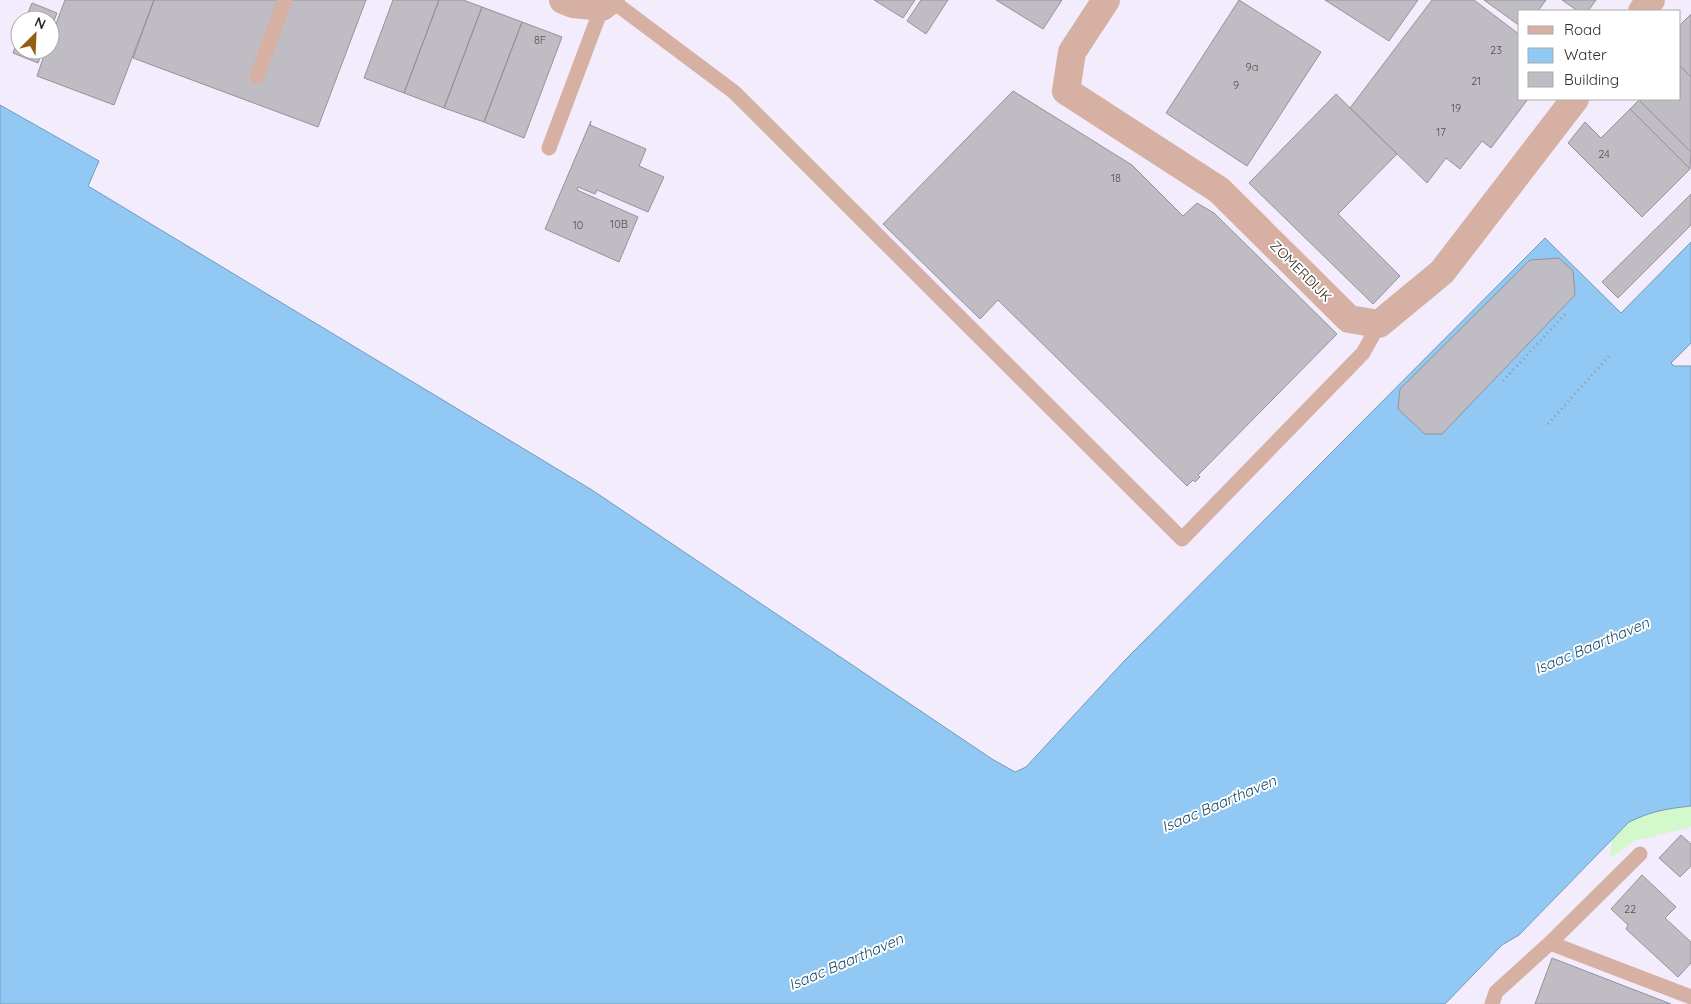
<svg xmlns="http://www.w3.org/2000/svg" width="1691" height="1004" font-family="Quicksand,sans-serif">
	<rect width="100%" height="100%" fill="#fcf9f1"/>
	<path fill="#f2ecfd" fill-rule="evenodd" d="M0,0H1691V1004H0ZM1520,11H1680V99H1520ZM20,20H50V50H20Z"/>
	<path fill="#d2f8cb" d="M1691,806V827L1634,841L1610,858L1612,840C1617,835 1622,827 1629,823C1646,809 1670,808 1691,806Z"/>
	<path fill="#91c9f4" stroke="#739ab7" d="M0,105L99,161L88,186L592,490L992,759L1015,772L1026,767L1125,660L1545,238L1621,313L1691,242V343L1671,363L1674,366H1691V806C1665,809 1652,811 1629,822L1519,935L1502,945L1445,1004H0Z"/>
	<path fill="#bfbcc4" stroke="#95929a" d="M65,0H154L114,105L37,76L46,50H50V40Z
		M154,0H366L318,127L133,58Z
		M393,0H439L404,93L364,78Z
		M439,0H463L482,7L444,108L404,93Z
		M874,0H915L903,18Z
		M921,0H948L926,34L907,21Z
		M996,0H1062L1043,29Z
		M1239,0L1321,52L1247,166L1166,113Z
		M1325,0H1418L1389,41Z
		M1432,0H1474L1520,35V99H1528L1491,148L1482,141L1460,169L1446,158L1427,183L1350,108Z
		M1484,0H1546L1538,11H1520V26Z
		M1562,0H1596L1588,11H1578Z
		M32,3L57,13L50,31V20H25Z
		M482,7L522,22L484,122L444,108Z
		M1690,15H1691V77L1680,66V25Z
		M522,22L562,37L524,138L484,122Z
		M20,34V50H43L38,63L13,53Z
		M1680,66L1691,77V152L1638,99H1680Z
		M1013,91L1132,165L1183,216L1197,203L1214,213L1337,334L1198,475L1200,477L1195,482L1193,480L1187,486L998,300L980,319L883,224Z
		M1336,94L1397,154L1338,214L1400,276L1373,304L1249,183Z
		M1639,100L1691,152L1690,169L1630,109Z
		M1630,109L1690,169L1642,217L1568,143L1585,122L1601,138Z
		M591,121L590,125L646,149L639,166L664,177L648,212L597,190L595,194L578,187L577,190L638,217L619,262L545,229Z
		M1691,194V225L1618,298L1602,282Z
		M1559,258L1573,271L1575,295L1442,434H1425L1398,409L1400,389L1530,260Z
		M1681,835L1691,844V866L1680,877L1659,858Z
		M1642,875L1676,907L1665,918L1691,942V963L1678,977L1626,929L1628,925L1611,909Z
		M1552,958L1671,1004H1535Z"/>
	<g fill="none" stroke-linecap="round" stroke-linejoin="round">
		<path stroke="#999792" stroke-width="3" stroke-dasharray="1 4" stroke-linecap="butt" d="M1503,381L1567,312
			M1548,424L1611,354"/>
		<path stroke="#d6b1a3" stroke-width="15" d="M611,0L734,92L1182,539L1363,353L1379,324
			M257,76L285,0
			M549,148L602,7
			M1550,943L1691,997
			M1492,1004L1496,992L1550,943L1640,854"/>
		<path stroke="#d6b1a3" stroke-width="28" d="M563,0L573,4L602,7L611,0
			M1106,0L1072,52L1066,91L1219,190L1349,319L1379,324L1442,272L1575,99
			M1642,11L1651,0"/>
	</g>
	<g text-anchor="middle" stroke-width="4" stroke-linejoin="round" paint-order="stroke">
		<g font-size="11" fill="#525050">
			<text x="540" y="44">8F</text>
			<text x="1496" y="54">23</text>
			<text x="1252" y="71">9a</text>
			<text x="1476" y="85">21</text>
			<text x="1236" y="89">9</text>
			<text x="1456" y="112">19</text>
			<text x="1441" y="136">17</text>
			<text x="1604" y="158">24</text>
			<text x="1116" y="182">18</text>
			<text x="619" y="228">10B</text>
			<text x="578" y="229">10</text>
			<text x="1630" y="913">22</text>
		</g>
		<g font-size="14" fill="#2d2c29" stroke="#fff">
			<text transform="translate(1301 271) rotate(45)" y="5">ZOMERDIJK</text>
		</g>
		<g font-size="15" font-style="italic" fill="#144a6d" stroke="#fff">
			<text transform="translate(1592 646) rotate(-23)" y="5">Isaac Baarthaven</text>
			<text transform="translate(1219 804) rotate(-23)" y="5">Isaac Baarthaven</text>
			<text transform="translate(846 962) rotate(-23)" y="5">Isaac Baarthaven</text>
		</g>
	</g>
	<rect x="1518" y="10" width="162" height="90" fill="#ffffff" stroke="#ababa9"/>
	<rect x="1528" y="26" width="25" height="8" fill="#d6b1a3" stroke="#ababa9"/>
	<text x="1564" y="35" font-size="15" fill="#2d2c29">Road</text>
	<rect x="1528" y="48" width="25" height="15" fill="#91c9f4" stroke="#ababa9"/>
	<text x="1564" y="60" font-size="15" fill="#2d2c29">Water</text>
	<rect x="1528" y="72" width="25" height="15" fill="#bfbcc4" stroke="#ababa9"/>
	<text x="1564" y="85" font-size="15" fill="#2d2c29">Building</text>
	<g transform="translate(35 35) rotate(24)"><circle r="24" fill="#ffffff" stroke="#ababa9"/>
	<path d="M0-4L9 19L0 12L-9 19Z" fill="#935d13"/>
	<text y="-8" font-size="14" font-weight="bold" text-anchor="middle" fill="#2d2c29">N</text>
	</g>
</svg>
